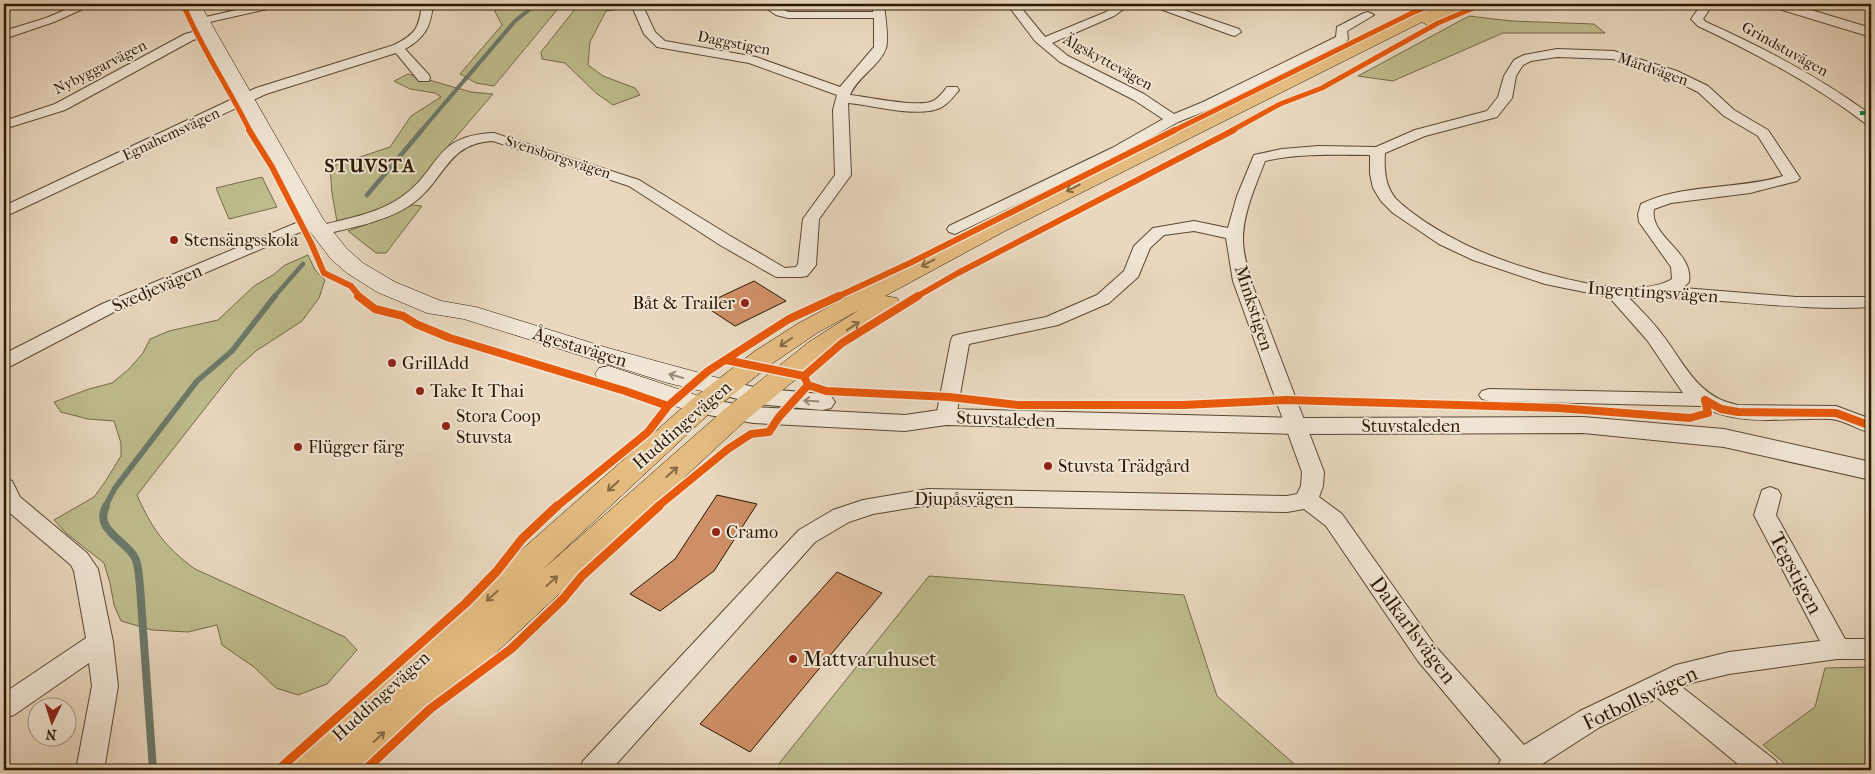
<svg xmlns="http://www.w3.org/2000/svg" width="1875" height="774" font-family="'IM FELL French Canon',serif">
	<rect width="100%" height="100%" fill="#e9d8bf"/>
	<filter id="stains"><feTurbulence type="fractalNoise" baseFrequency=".004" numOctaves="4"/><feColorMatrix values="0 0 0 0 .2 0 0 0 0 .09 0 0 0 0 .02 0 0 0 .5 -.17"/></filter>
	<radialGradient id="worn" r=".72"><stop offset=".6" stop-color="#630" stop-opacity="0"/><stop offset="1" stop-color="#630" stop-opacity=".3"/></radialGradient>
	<path fill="#bebc8d" stroke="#746a48" d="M491,4H562L494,86L476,83L460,74L502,25Z
		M579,4H629L631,8L606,11L590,42L588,65L603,76L635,88L640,95L613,105L596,93L565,63L542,59L541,52Z
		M646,4H728L719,9L647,8Z
		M1469,16L1511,21L1594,24L1605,33H1503L1393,81L1358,76Z
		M408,74L471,92L493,94L444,151L416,188L382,209L337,222L332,193L330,167L390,147L411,116L441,97L435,93L410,89L394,81Z
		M262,177L277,207L229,219L216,188Z
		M412,205L422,206L386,253H376L348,231L387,217Z
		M308,255L315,270L325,280L319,298L302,321L256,351L235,370L137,495C152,529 165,547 195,569L345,637L357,650L327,684L298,695L276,688L254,667L222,645L217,625L188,632L152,630L121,621L114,605L110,583L104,563L66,533L54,520L94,497L105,482L121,456V443L114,421L88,419L61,412L54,402L89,389L112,383L129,369L143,353L150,339L169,331L218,320L254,286L273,275L285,265Z
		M929,576L1184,595L1217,696L1301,770H774Z
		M1871,667V770H1792L1763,745L1815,707L1825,668Z"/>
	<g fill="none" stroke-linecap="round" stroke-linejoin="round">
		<path stroke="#6c796a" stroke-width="4" d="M421,131L515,21L536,4"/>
		<path stroke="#6c796a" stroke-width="4.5" d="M367,195L422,130
			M274,297L303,264"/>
		<path stroke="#6c796a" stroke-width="5.5" d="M105,507L115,488L197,381L232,351L275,296"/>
		<path stroke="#6c796a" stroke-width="8" d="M106,506C94,529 123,539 134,556C139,563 139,578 140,587L153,770"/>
	</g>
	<path fill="#ce8f66" stroke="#2b1802" d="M754,281L786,301L735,326L703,305Z
		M717,495L757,504L714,571L660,611L630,594L675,559Z
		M837,572L882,593L750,752L700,724Z"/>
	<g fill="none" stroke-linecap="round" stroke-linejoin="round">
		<defs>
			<path id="minor" d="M79,4H94L54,22L4,39V31L46,18Z
				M262,4H282L280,6L201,24L195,21L197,19Z
				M422,4H433C431,26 425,38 405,49L429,75L430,78L429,81H419L396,53L266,94L4,217V206L256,88L394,45C416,34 419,28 422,4Z
				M631,4H642L655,32L665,41L756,57L840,87L874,47V18H788L776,15L760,4H773L788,12H873L874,4H884C885,14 889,39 886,48C880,66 857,77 850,95C868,97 919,108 933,101C939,98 943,92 947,87H957L959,90C954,96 949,103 942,107C919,119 874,105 848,103L851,175L819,219L816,265L807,276L801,277H776L720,245L629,186L493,141C446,143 445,181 412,204C386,222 350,228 321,235L315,233L313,230L315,227C343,219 375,215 400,198C441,171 432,135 494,133L639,180L732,237L785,268L796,267L798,264L803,219L835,175L833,110L837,95L749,63L657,47L644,34Z
				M1007,4H1018L1045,37L1106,12L1119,4H1131L1114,16L1052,43L1068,56L1144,94L1174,114L1203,102L1336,37L1337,27L1364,13L1368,12L1374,15L1347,31L1348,39L1346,42L1213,108L1178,122L1122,154L955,234L949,232L947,229L949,226L1112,148L1163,119L1134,100L1060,62L1035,41Z
				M1150,4H1166L1239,29L1241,32L1235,36L1231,35L1152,6Z
				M1702,4H1713L1703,19L1706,22C1764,48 1820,77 1871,115V125L1866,124C1814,84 1757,54 1698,26L1691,19Z
				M208,28L212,29L214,32L212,35L193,40L65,110L4,129V121L55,104L185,34Z
				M1557,49L1614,51L1677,71L1708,86L1734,110L1768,130L1800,178L1797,181L1750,193L1671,203L1654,209C1649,237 1694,251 1689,282L1683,288L1796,297H1871V307C1790,312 1710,295 1629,298C1640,309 1651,320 1661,333C1684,362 1697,398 1738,405L1836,406L1871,419V433C1858,430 1844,420 1831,419C1791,417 1737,428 1702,406L1489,401L1482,399L1479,395L1482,391L1489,389L1683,393L1647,340L1609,297L1545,284L1473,260L1439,244L1393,213L1381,201L1373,188L1370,174V155C1335,155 1300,153 1265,161C1256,185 1243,213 1243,239C1243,253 1247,267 1251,281L1324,472L1323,486L1319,497L1342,514L1436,647L1524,745L1580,711L1676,665L1729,652L1820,641L1754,515L1762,490L1770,487L1778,490L1781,495L1776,515L1845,639H1871V659H1837L1729,674L1691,683L1682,687L1776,761L1780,770H1745L1658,698L1600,727L1533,770H1495L1501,760L1418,661L1326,526L1304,509L1287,512L928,505L873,514L849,522L815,542L611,770H579L583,761L799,530L833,510L863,500L928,489L1287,496L1297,494L1301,486L1302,472L1233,281L1226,238L1194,231L1164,235L1150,248L1138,277L1109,303L1058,325L969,344L956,417L953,422L946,424L939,422L936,417L951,340L953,336L960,334L1046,317L1097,295L1124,271L1134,246L1153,228L1194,221L1228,228L1237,196L1254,155L1282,149L1319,146L1376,147L1415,130L1487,111L1498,97L1504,76L1514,60L1524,55ZM1557,57L1613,59L1667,77L1698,92L1724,116L1758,136L1783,176C1738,190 1683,183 1641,204L1638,214L1639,222L1671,267L1672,279C1629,305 1510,266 1466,245C1442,233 1416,218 1396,199C1385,186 1384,170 1385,153L1425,136L1497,117L1512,98L1516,76L1523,65L1531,61Z
				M313,216L319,218L321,221L319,224L114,312L11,366L4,368V354L102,304Z
				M4,478L12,481L20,497L87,553L98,569L113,642L118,686L104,770H76L92,686L89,663L14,715L4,718V693L86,638L74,571L71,565L4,508Z"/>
			<path id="tertiary" d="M1770,4H1791L1871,28V37L1772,7Z
				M723,380L758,388L822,394L831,396L835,402L831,408L822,410L758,404L714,393L710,388L714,383Z
				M701,398L753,407L905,415L946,409L1297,418L1583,417L1724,429L1871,462V480L1724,447L1583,433L1297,434L946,425L905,431L753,423L692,412L688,406L692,400Z"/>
			<path id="secondary" d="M184,4H200L323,219L347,249L363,263L395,282L441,301L476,307L608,348L733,382L737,388L733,394L723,396L668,383L464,319L427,313L377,292L347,273L331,259L302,221Z
				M609,366L711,400L715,406L711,412L701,415L599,380L595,374L599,368Z"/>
			<path id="primary" d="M1434,4H1454L1453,6L1457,4H1478L1475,7L1435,24L1429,26L1422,22L1007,230L885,296L897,298L900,303L897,308L827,354L746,420L370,770H280L286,758L691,400L755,351L799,323L991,220ZM859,310L809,342L726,408L541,571L711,412L773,363L817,333Z"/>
		</defs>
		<use href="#minor" stroke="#5a4831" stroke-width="2"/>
		<use href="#tertiary" stroke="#5a4831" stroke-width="2"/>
		<use href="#secondary" stroke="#2b1802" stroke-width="1"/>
		<use href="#primary" stroke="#2b1802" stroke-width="1"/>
		<use href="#minor" fill="#f1e6d5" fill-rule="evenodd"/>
		<use href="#tertiary" fill="#f1e6d5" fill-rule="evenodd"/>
		<use href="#secondary" fill="#f1e6d5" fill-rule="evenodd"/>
		<use href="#primary" fill="#e4bc80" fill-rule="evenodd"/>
		<path stroke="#00873e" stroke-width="4" stroke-dasharray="8 4" stroke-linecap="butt" d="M1860,113H1871"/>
		<defs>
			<path id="cycleway-far3" d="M183,4C201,48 229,88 250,131
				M1173,131L1412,13L1435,4
				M1231,131L1280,104L1322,88L1438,23L1483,4"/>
			<path id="cycleway-far2" d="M249,130L272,167L311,243L324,273L351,286L360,297
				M837,297L910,263L1175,130
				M916,297L958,273L1234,130"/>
			<path id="cycleway-far1" d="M358,296L375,309L403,316L416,324L450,338L625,391L668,406
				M726,360L804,376
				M804,376L808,385L826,391L949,397L1018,405H1183L1286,400L1558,408L1690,418L1708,413L1705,400
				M804,376L842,343L918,296
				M1705,400L1721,409L1738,412L1836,413L1871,426
				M556,507L648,432L668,406L708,371L789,319L839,296
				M657,507L728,449L751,434L769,432L779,417L808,385"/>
			<path id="cycleway" d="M278,770L466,603L497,571L522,539L557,506
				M365,770L430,709L511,649L563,599L582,576L659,506"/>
		</defs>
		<use href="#cycleway-far3" stroke="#f1e6d5" stroke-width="7"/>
		<use href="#cycleway-far2" stroke="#f1e6d5" stroke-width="9"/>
		<use href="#cycleway-far1" stroke="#f1e6d5" stroke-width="11"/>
		<use href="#cycleway" stroke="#f1e6d5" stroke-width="12"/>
		<use href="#cycleway-far3" stroke="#e8590c" stroke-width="5"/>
		<use href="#cycleway-far2" stroke="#e8590c" stroke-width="6"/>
		<use href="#cycleway-far1" stroke="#e8590c" stroke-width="8"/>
		<use href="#cycleway" stroke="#e8590c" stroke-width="9"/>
	</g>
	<defs><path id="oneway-shaft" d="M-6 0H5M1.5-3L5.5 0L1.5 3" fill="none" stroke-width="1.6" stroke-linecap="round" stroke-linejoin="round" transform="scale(1.25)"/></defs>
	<g stroke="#886a41">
		<use href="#oneway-shaft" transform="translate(1073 188) rotate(153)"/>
		<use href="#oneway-shaft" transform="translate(928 263) rotate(152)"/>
		<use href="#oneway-shaft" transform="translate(853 326) rotate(-33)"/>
		<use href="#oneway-shaft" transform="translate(786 342) rotate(145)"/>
		<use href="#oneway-shaft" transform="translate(672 472) rotate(-42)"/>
		<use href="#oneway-shaft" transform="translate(613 486) rotate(138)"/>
		<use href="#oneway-shaft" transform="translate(552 581) rotate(-42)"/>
		<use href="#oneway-shaft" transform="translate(492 596) rotate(138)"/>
		<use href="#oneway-shaft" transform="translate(379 737) rotate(-43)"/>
	</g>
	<g stroke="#988976">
		<use href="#oneway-shaft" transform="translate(676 376) rotate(-164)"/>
		<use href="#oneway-shaft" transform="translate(811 401) rotate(-176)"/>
	</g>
	<g fill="#8f2418" stroke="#f1e6d5" stroke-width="2">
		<circle cx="174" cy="240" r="5"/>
		<circle cx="745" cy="303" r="5"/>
		<circle cx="392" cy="363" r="5"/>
		<circle cx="420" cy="391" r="5"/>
		<circle cx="446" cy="426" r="5"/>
		<circle cx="298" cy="447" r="5"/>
		<circle cx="1048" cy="466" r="5"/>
		<circle cx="716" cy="532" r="5"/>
		<circle cx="793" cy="659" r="5"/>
	</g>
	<g text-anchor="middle" stroke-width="4" stroke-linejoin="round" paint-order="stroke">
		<g font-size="15" fill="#2b1802" stroke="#f1e6d5">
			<text transform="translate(734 43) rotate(11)" y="5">Daggstigen</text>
			<text transform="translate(1785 49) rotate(29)" y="5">Grindstuvägen</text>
			<text transform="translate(1108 62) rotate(29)" y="5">Älgskyttevägen</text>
			<text transform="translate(100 67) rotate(-27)" y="5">Nybyggarvägen</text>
			<text transform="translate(1653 69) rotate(19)" y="5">Mårdvägen</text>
			<text transform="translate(171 134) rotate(-25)" y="5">Egnahemsvägen</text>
			<text transform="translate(558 157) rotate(18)" y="5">Svensborgsvägen</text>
		</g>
		<g font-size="18" fill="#2b1802" stroke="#f1e6d5" text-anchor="start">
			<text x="184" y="246">Stensängsskola</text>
			<text x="735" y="309" text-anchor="end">Båt &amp; Trailer</text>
			<text x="402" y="369">GrillAdd</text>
			<text x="430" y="397">Take It Thai</text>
			<text x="456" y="422">Stora Coop<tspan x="456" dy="21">Stuvsta</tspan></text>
			<text x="308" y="453">Flügger färg</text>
			<text x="1058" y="472">Stuvsta Trädgård</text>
			<text x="726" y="538">Cramo</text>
		</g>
		<g font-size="18" fill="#2b1802" stroke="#f1e6d5">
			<text transform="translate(157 288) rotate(-23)" y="6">Svedjevägen</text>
			<text transform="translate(1653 292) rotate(4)" y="6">Ingentingsvägen</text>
			<text transform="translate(1254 308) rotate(72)" y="6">Minkstigen</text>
			<text transform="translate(580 347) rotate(17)" y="6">Ågestavägen</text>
			<text transform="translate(1006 419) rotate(2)" y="6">Stuvstaleden</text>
			<text transform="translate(682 425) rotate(-41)" y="6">Huddingevägen</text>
			<text x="1411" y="432">Stuvstaleden</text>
			<text x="964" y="505">Djupåsvägen</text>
			<text transform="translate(381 696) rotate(-42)" y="6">Huddingevägen</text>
		</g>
		<g font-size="19" font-weight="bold" letter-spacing="1" fill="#2b1802" stroke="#f1e6d5">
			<text x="370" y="172">STUVSTA</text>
		</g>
		<g font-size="21" fill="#2b1802" stroke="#f1e6d5">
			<text transform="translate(1796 573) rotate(62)" y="7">Tegstigen</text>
			<text transform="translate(1413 630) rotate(53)" y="7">Dalkarlsvägen</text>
			<text transform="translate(1640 698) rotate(-25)" y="7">Fotbollsvägen</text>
		</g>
		<g font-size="21" fill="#2b1802" stroke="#f1e6d5" text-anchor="start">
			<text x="803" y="666">Mattvaruhuset</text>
		</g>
	</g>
	<rect width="1875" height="774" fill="none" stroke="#e9d8bf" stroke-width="20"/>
	<rect x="5" y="5" width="1865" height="764" fill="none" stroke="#2b1802" stroke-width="2.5"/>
	<rect x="10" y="10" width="1855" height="754" fill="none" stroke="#2b1802"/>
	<g transform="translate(52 722) rotate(184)"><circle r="24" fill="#f1e6d5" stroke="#a29481"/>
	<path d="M0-4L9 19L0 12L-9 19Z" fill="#8f2418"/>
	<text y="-8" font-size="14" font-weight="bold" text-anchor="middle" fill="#2b1802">N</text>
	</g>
	<rect width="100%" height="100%" filter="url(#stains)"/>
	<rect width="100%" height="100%" fill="url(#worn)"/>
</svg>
